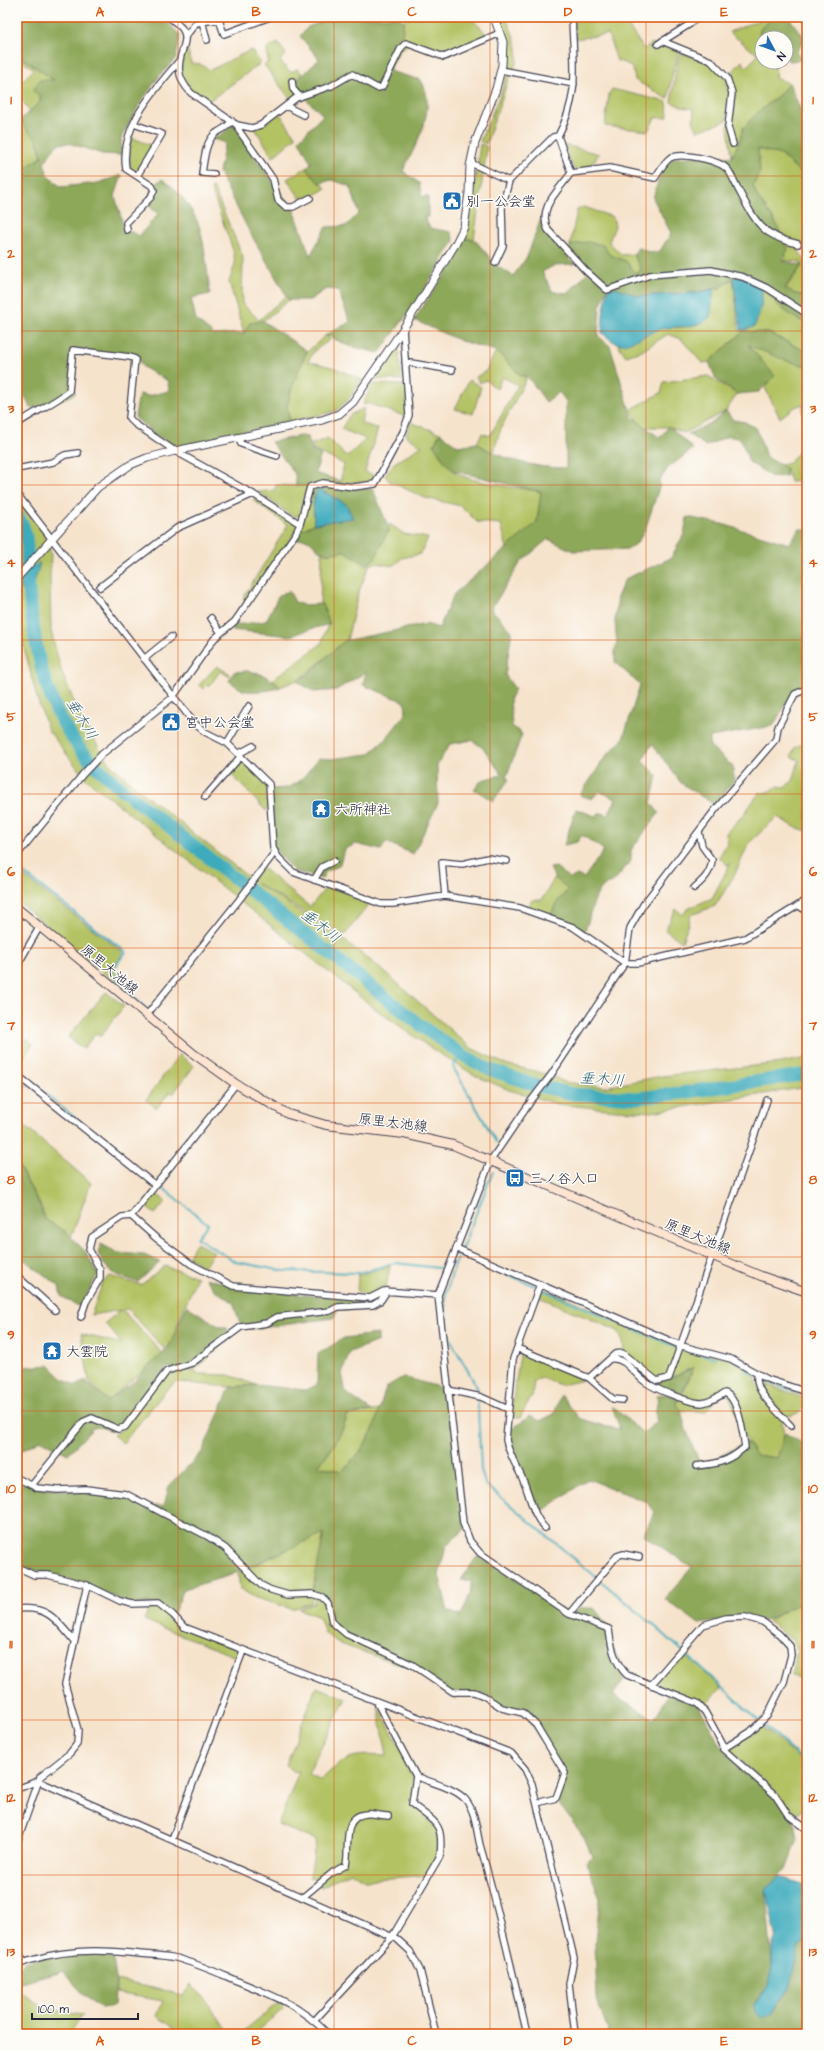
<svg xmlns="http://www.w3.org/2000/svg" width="824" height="2051" font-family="'Architects Daughter','Klee One',sans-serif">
	<rect width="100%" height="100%" fill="#fdfcf7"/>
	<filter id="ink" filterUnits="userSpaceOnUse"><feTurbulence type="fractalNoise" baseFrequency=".025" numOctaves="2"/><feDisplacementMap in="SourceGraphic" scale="8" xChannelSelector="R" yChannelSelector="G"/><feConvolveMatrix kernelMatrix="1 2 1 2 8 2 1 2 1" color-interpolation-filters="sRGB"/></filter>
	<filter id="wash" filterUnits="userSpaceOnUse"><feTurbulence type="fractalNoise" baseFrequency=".012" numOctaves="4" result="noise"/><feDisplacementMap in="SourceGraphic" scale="16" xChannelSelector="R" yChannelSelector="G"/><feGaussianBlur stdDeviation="0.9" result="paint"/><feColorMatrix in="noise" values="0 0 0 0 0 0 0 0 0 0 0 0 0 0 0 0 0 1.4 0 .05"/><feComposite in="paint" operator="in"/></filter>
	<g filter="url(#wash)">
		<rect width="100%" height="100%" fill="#f6e3cc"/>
		<path fill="#b3c264" stroke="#6a7250" d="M406,17H470L484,31L486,36L444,57L411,43L400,50L404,21Z
			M498,17H506C512,34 526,57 511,72L486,144L480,141C489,120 511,75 510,53C509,45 501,26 498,17Z
			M575,17H622L644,49L652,43L679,51L672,76L668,99L635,80C633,66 631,64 617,61L608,34L576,39L574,26Z
			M765,18H773L761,28L759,35L762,39V62H784L776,64L775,78L789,83L779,95L743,128L740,140L732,157L728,127L735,95L727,78L742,61L746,67L758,55L729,32Z
			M185,37L191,63L200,64L210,70L251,50L261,63L206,103L188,90L179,75L183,62Z
			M278,43L286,54L280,61L290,72L297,69L302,73L295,83L298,96L291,100L264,65L268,62L267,49Z
			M681,53L714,64L725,78L731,94L726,121L698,131L693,121L694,109L682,107L671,102L677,64Z
			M17,55L54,80L40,96V102L30,112L17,93V86L34,69L19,60Z
			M612,89L667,102L668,117L655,118L648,131L605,126L609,94Z
			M280,114L296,137L273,157L254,127Z
			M21,119L23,126L37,140L42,157L24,169L17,167V122Z
			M130,137L153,146L135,175L130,172Z
			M480,144L487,147L474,239L464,238L476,178Z
			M565,145L599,154C592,164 588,171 575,170L567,156Z
			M758,149L781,155L807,178V242L798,250L807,263V296L795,294L785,289L802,266L801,262L783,260L786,257L775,221L757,196L753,186L760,171Z
			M306,168L326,188L310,198H300L287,179Z
			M213,187L243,257L242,303L259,320L286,296L289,300L263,321L250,323L244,333L229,282L235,264L233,250L211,189Z
			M584,207L613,217L615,226L609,242L622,255L633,254L641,269L637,275L626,261L570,245L577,210Z
			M733,278L739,331C762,328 762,304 762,286L798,320L807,323V352L769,333L744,331L709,362L702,363L681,339L668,334L642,351L626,356L618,345L661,328L685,327L710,317L714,289L721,288Z
			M326,335L330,340L315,350L308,361L335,368L362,380L349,399L336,411L290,422L287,406L292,387L302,361L307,352Z
			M747,344L783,359L807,366V481L790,482L786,468L779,465L789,463L802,449L803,404L795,407L780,418L765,388L774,376Z
			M398,346L402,380L375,379Z
			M496,351L521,376L527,377L501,428L493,454L477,443L482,433L490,436L518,385L502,377L497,389L486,380L480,383L476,377L486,371Z
			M708,376L737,394L726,411L684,433L669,427H642L630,410L661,393L664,382Z
			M469,380L481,387L473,414L455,409Z
			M372,384L407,385V417L367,403L366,405L363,404Z
			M364,408L361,423L378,429L365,472L377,476L374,482L340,483L344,464L313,450L312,444L328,438L347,457L366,439L341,429L350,415Z
			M410,422L440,433L434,445C440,454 446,465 455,472C474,484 518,487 541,492L537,522L507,548L501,524L477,522L461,506L425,498L389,481L385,475L394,463L422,446L406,436Z
			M276,485L308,486L300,515L294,517L258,492L275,490Z
			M17,496L45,534L51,553L50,576L51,631L61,670L81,719L108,762L144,794L252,880L260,866L310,907L328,885L370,903L344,936L256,883L345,941L379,967L471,1048L505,1064L551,1075L564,1082L605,1087L662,1076L781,1063L807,1058V1087L652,1112L616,1110L557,1104L509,1090L476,1076L432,1049L374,1008L85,778L48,730L37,698L17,621Z
			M256,498L300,525L247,604L243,598L288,525L253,500Z
			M307,498H314V524L301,530Z
			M390,524L404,534L428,538L420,554L402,558L393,566L376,563L369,565Z
			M345,551L369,566L358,594L347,640L300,679L280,687L273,679L321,644L329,622L320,603L322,552L329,553Z
			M217,666L230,674L229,676L220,671L209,687L208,684L203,689L199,685Z
			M807,735V831L795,827L777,817L749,843L734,876L715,906L691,915L682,942L665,930L676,909L683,915L687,909L712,898L730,864L727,865L719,857L727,843L726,833L744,814L759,793L768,792L778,786L784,787L793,781L799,760L791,757L795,747L801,745Z
			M241,757L269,784V806L266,811L228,771Z
			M17,871L123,952L115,969L120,980L118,985L17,901Z
			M555,877L568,890L556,903L551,915L527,908L532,900H542Z
			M106,992L124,1006L101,1036L96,1033L83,1049L68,1037Z
			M26,1039L33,1044L17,1066V1050Z
			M179,1054L194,1066L173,1094L169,1092L157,1108L146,1100Z
			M17,1120L91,1183L71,1237L45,1219L42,1208L17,1163Z
			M153,1192L166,1201L155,1214L143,1205Z
			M196,1243L214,1252L204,1267L188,1257Z
			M165,1266L197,1277L176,1328L172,1342L165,1350L128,1309L122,1310L163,1354L108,1401L89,1381L81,1334L122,1344L105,1323L121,1310L91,1315L103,1282L110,1276L141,1285Z
			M390,1266L386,1287L380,1288L368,1296L357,1291L358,1275Z
			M542,1288L686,1347L731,1359L756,1375L757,1384L784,1418L782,1423L784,1435L778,1458L756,1455L747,1442L729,1395L724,1392L705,1412L681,1410L676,1403L681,1397L694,1367L669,1378L655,1380L624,1354L623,1342L618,1331L539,1297Z
			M521,1350L584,1380L561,1385L541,1378L534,1382L532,1396L520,1418L510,1417Z
			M181,1367L199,1374L229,1375L256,1385L228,1387L176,1382L168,1388L123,1443L113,1435L125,1427L164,1373Z
			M761,1382L807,1399L801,1412L789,1416L784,1415L762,1389Z
			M379,1410L374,1428L361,1451L342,1471L318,1466C332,1451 341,1435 348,1415Z
			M324,1532L311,1603L292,1609L256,1598L240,1589L238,1573Z
			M315,1595L410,1664L457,1694L455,1699L408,1667L337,1643L325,1633L319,1617L299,1609L314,1603Z
			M806,1598L807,1599V1679L791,1676L797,1650L794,1642L768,1621Z
			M158,1603L184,1627L242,1651L238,1658L144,1620L148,1610L136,1605Z
			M684,1653L721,1688L704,1707L653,1682Z
			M316,1687L346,1698L308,1774L321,1780C347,1755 350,1754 387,1756L378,1706L416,1776V1803L439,1832L436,1863L428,1875L365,1880L351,1872L321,1887L310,1877L316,1840L278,1825L299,1771L294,1772L286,1766Z
			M761,1726L807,1765V1806L794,1816L781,1797L726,1747Z
			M116,1980L183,1995L191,1985L205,1998L230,2034H183L157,2016L163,2001L116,1993Z
			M17,1990L46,2009L83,2014L69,2034H17Z
			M279,2002L284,2008L255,2034H240Z"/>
		<path fill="#8ea85a" stroke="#58654a" d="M17,17H162L180,35L176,58L160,75L140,103L121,138L122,155L102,154L69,143L57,144L44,163L48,176L61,187L98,183L122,175L115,196L124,228L139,236L158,214L147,204L152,186L162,179C177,189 189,204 197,221C204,234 208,278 210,294L191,298L196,320L214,335L244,333L250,323L263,321L307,351L292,387L287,406L290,422L177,447L154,434L135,417L139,394L148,396L169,391L168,381L143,367L137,356L70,355L75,394L46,406L31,408L17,386V166L25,168L42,157L37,140L23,126L22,118L40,102V96L33,91L39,80H54L17,54Z
			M335,17H398L404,21L400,50L389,71L421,80C438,109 416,144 403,171L419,183L422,197L428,196V217H424L430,228L451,232L454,241L418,300L379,353L349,346L326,335L350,322L338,290L326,289L310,300H289L249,231L219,172L225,143L213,139L228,130L232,124L235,125L243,141L295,212L310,256L326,227L346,226L359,213L350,186L332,180L319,183L306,168L311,163L299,140L323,115L295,89V83L319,59L300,36L308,27Z
			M773,18L790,19L805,38L797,52L803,60L789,61L786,58V38L762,39L759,35L761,28Z
			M789,83L804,117L807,148V178L781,155L758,149L760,171L753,186L757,196L777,225L788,249L782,261L802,265L785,288L795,294L807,296V323C789,317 770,300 761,283L733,278L720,287L695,293L638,296L614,288L607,290L600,306L598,336L610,346L632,417L660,438L669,426L693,449L668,468L659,481L660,485L645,530L637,543L629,549L573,551L548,539L521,562L491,609L512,631L505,675L515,689L510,698L512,726L522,734L506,778L509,779L493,801L474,789L482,780L502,775L484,749L472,740L450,744L437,765L438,803L413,854L386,842L381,850L356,844L345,849L339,866L326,871L322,879L294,871L273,848L270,789L288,788L300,781L319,758L331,759L369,754L385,740L406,713L405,702L363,685L366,672L336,690L314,692L297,681L307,675L344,641L426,624L439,628L454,594L537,522L541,492L455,471L445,462L434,445L440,433L458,446L477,443C502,460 535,468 566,468V401L559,392L546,402L528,377L522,376L496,351L461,341L414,320L457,256L464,238L475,240L497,266L513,276L527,257L542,216C550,235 560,250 575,264L555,265L542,272L553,292L568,293L587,273L569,251L570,245L588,242L603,245L610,255L626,261L637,275L641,269L634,255L638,247L650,253L660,251L671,233L653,198L661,172L670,159L707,155L732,157L740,140L743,128L757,113L779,95Z
			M744,331L769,333L807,352V366L787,361L748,345L775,376L759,392L737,394L716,379L709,362Z
			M726,411L733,420L745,422L757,429L766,457L786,468V476L772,477L749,462L741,439L728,436L706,446L688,434L713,422Z
			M300,436L308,437L312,451L321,455L315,473L340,481L338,484L352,488L373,489L389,529L375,558L366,565L345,551C339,552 328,555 322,552C310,545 314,537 297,540L301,530L314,524L324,523L346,504L318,489L314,498H309L308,486L296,485L295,474L271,442Z
			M687,517L722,524L789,544L799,529H807V688L793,692L773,726L710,737V746L733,767L734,780L715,805L681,783L652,744L642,761L657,775L651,803L659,813L631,850V861L613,882C593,884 592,917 584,932L551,915L556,903L568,890L555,878L550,868L556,867L570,879L577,875L584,878L604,850L582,835L577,842L564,845L576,809L595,816L601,813L608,815L616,799L599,791L592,799L580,795L606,756L623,739L640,685L615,662V649L617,645L615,621L618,595L625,579L671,558L684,534Z
			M289,591L295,602L303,605L322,604L330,624L311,629L291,636L232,630L235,625L266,621L279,595Z
			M247,671C259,672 272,678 280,687C272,691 252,693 243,690C238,688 234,684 229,681L234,672Z
			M17,1163L38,1202L45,1219L66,1232L85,1251L98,1274L80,1307L61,1296L59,1286L19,1256L17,1249Z
			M101,1244L118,1253L144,1255L160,1262L138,1282C117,1275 107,1274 98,1253Z
			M205,1278C260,1294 318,1296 375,1300L376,1306L368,1310L339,1309L333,1318L253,1329L241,1326L233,1302L216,1291Z
			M187,1306L220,1327H226L231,1337L194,1370L180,1367L169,1369L168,1366L129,1415L113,1431L99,1427L93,1428L68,1454L40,1440L17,1453V1357L25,1367L49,1365L62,1378L76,1386L85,1380L108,1401L136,1380L146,1368L168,1349Z
			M378,1334V1341L350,1352L342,1373L346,1393L372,1411L347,1415C341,1438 332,1448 318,1466L342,1471L361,1451L374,1428L386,1387L403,1377L446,1389L455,1445L461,1463L457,1465L465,1529L446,1546L439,1575L448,1611L461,1616L470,1594L472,1580H461L478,1555L569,1614L581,1608H594L609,1627L611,1644L627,1675L613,1695L654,1719L669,1694L697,1703L723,1749L775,1795L796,1825L797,1841L786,1870L766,1889L772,1966L768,1986L756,2002L772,2014L789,1987L800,1945L807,1940V2034H609L597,1999L595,1941L600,1899L587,1862L592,1856L584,1837L558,1803L557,1799L565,1773L542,1742L526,1713L502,1708L485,1695L453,1692L413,1665L337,1629L332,1622L328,1603L312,1594L324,1533L231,1575L184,1589L173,1615L158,1603L132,1604L73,1581L17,1565V1487L25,1482L43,1489L123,1494L149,1506H164L169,1486L202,1452L230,1388L256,1385L305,1390L317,1385L318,1354L344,1338Z
			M693,1368L680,1397L659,1389L644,1379L647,1376L665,1380Z
			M664,1394L678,1398L676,1403L681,1410L686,1430L701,1466L747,1442L756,1455L777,1458L785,1433L807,1446V1599L763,1622L745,1617L699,1624L665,1599L692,1567L643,1535L655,1512L647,1502L588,1479L537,1515L506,1433L530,1416L540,1421L554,1414L561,1395L579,1418L607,1427L620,1429L612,1406L643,1433L657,1422C653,1409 659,1406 657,1395Z
			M62,1952L112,1953L116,1978L114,2006L101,2008L91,2002L62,1971L17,1983V1969L24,1962Z"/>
		<path fill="#3dabbc" stroke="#30667c" d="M743,277L762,286C762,302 761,313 754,327L741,330L733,278Z
			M615,287L638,296L695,293L714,289L710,317C694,331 679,324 661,329C650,332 630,345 620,344C613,343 608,337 602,333L603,314L608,289Z
			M318,489L346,504L353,518L314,524L313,502Z
			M39,562V567L33,586L35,612H31L30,598L21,589L20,583Z
			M779,1877L807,1885V1940L800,1945L789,1987L772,2014L761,2018L755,2013L754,2007L768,1986L772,1966V1947L776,1936L766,1889Z"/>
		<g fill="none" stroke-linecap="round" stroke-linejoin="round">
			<path stroke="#3dabbc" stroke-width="2" d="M17,868L126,952L111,971L118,983L148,1010
				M461,1054L453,1067L496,1142
				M17,1080L25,1087L30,1082L89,1129
				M493,1172L453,1270L445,1297L446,1321L450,1339L477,1387L481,1470L485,1484L657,1628L807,1764
				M158,1184L208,1224L197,1238L236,1262L284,1271L358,1273L395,1263L447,1269
				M460,1254L535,1286
				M541,1289L678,1348
				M684,1350L716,1358
				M744,1369L755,1376
				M760,1379L807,1395"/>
			<path stroke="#3dabbc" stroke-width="13" d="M17,516C31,533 26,557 28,578C33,642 43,709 88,758C99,770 112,780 124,791L424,1028L461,1054L486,1068L531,1084L573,1094L636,1098L681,1093L807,1074"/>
		</g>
	</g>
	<g filter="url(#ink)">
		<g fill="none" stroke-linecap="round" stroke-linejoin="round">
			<defs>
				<path id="minor" d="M169,17C173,21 180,25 183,30C193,45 164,65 191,93L237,125L252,128L261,125L296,98L331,86L352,74L377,88L382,87L401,48L406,43L444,57L500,33
					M218,17L224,34L270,17
					M202,21L207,40
					M185,37L196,23L219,19
					M662,41L711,61L727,78L732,93L728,127L733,144
					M658,44L690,24L697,17
					M501,70L574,84
					M292,81L293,89L300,97
					M286,106L304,115
					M134,124L162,134L137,176
					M237,125L240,132L273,179L278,200L286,207H293L310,198
					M471,163L509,181L553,137L558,136
					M571,173C559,190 537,208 548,230L586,271L607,290L650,275L711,270L743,277L767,288L807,314
					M571,173L610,168L655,178C659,172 664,162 670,158C681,152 720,160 728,170C732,175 735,183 738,189C755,221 761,236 798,244
					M571,173L558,136C581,93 573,63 572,17
					M214,174L202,173C204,161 205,142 215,134C222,128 224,131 232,121
					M127,230L126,223L151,197L154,190L152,186L126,169C119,127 154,91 179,61
					M495,263L503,246L502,208L509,181
					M405,362L452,370
					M17,424C34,412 53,404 69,391L73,350L130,357L135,359L129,418L135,424L175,451L253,494L300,524
					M238,437L241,444L277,456
					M17,469L53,462L65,455L78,453
					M17,494L194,723L205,732L227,743L269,784L273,848L278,857L293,872L381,904H393L445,896L520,908L573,927L625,963H638L745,938L807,900
					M100,587L177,528L253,494
					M211,618L221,633
					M144,659L171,637
					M807,689L795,694L778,727L776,739L715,810L643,905L630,928L625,963L551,1075L531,1101L491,1160L438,1295L463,1523L470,1541L480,1553L569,1614L609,1629C611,1646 614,1662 627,1675L697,1703L705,1712L723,1745V1749L775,1795L788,1815L807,1829
					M227,743L249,706
					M238,754L253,746
					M205,797L241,756
					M17,855L83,774L102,754L173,697L214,639L235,621L296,533L300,524L310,487L323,483L354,487L375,484L403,432L409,415L403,329
					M314,880L322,867L334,861
					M694,888C703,880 711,873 712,860L702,846L699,832
					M445,896L442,862L462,864L488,858L507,861
					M799,906L807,911
					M17,966L40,926
					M146,1016L239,900L275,852
					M17,1075L155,1185
					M131,1216L156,1238L191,1264L233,1286L370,1298L384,1291L438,1295
					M456,1248L682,1346L731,1359L767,1379L807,1392
					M17,1276L55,1310
					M540,1284L513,1359L506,1440C509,1455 517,1466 523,1480C530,1496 533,1516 545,1528
					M81,1317L86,1302L100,1278V1270L89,1249L92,1237L122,1217L131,1216L236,1084
					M517,1348L589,1378L613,1399L623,1400
					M610,1359C626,1357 632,1372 644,1381C654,1389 690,1403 702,1403C710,1402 718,1397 725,1393C739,1398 743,1434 745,1447C728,1462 717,1464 696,1466
					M758,1374C751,1390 781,1414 791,1426
					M589,1378L615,1354L622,1353L657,1381L669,1378L767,1100
					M448,1390L481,1397L508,1409
					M17,1478L37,1488L57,1490L86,1489L126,1494L207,1536L225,1548L261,1585L271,1590L288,1595L312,1594L322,1597L328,1603L332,1622L346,1634L413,1665L453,1692H474L484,1696L502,1708L523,1713L536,1725L565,1773L556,1798L537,1803
					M32,1485L83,1422L92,1418L118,1429L125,1427L167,1371L192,1363L241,1327L267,1323L277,1317L330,1311L338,1307L373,1305L381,1300L387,1291
					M17,1567L34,1575H48L87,1585L120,1601L132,1604L158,1603L173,1615L184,1627L511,1753L525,1769L532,1784L574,1958L569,1984L575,2034
					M17,1609C48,1606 56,1619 74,1641
					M569,1614L617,1556L623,1554L639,1557
					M651,1685L703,1625L726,1618L745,1617L763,1622L779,1634L790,1646L791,1655L784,1682L767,1716L750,1732L723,1749
					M416,1776C431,1783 453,1787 465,1799C476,1812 476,1829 480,1845C498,1907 512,1971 527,2034
					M17,1789L38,1781L397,1939L410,1951L420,1970L436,2034
					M172,1839L243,1651
					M17,1843L40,1777L70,1753L77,1744L78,1730L65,1684L87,1585
					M303,1897L332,1873L346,1865C350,1848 341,1816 366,1814C373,1813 381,1816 388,1816
					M17,1951L24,1962
					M17,1965C58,1949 97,1949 140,1954C152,1955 165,1955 176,1958C199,1964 220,1974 242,1983C277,1997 300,2006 328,2034
					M314,2021L392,1937L440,1856C444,1822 435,1823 412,1804L416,1776L376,1701"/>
				<path id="tertiary" d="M17,578L98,487L130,465L147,458L175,451L322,420L339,414L353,402L403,329L456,243L464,227L469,193L470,166L475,143L496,89L502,65L503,42L494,17"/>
				<path id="secondary" d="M17,908L194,1054L236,1084L288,1114L326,1125L404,1134L453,1145L713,1256L761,1276L807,1292"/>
			</defs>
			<use href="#minor" stroke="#423f51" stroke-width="8"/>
			<use href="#tertiary" stroke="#423f51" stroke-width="9"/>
			<use href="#secondary" stroke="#423f51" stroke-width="10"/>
			<use href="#minor" stroke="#fff" stroke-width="5.5"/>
			<use href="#tertiary" stroke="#fff" stroke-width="7"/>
			<use href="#secondary" stroke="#fde4d1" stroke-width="8"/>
		</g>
	</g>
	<path fill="none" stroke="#de560e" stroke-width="1" stroke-opacity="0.55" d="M178,17V2034M334,17V2034M490,17V2034M646,17V2034M17,176H807M17,331H807M17,485H807M17,640H807M17,794H807M17,948H807M17,1103H807M17,1257H807M17,1411H807M17,1566H807M17,1720H807M17,1875H807"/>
	<defs>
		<symbol id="civic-square" viewBox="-11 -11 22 22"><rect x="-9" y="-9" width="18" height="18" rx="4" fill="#1f6fb2" stroke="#fdfcf7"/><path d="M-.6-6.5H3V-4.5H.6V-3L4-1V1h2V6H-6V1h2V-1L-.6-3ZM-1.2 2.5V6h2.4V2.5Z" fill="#fff"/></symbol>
		<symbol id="temple-square" viewBox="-11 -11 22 22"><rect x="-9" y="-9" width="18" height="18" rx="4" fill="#1f6fb2" stroke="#fdfcf7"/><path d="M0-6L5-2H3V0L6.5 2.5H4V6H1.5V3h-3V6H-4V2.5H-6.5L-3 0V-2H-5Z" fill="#fff"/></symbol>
		<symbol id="bus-square" viewBox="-11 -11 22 22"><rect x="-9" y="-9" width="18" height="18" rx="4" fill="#1f6fb2" stroke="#fdfcf7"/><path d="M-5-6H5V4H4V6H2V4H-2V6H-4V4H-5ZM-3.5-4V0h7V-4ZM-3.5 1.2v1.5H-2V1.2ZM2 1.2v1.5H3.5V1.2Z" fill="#fff"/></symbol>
	</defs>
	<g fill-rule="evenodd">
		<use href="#civic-square" x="441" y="190" width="22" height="22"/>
		<use href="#civic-square" x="160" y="711" width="22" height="22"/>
		<use href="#temple-square" x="310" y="798" width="22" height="22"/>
		<use href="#bus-square" x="504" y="1167" width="22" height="22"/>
		<use href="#temple-square" x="41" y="1340" width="22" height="22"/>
	</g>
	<g text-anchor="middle" stroke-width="3" stroke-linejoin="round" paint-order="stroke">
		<g font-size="14" fill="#22223b" stroke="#fdfcf7" text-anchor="start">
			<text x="466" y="206">別一公会堂</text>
			<text x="185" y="727">宮中公会堂</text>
			<text x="335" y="814">六所神社</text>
			<text x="529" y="1183">三ノ谷入口</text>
			<text x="66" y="1356">大雲院</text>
		</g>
		<g font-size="14" fill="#22223b" stroke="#fdfcf7">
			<text transform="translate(110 969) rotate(40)" y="5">原里大池線</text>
			<text transform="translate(393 1122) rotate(7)" y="5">原里大池線</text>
			<text transform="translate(698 1236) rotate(23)" y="5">原里大池線</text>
		</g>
		<g font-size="15" font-style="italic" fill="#2e6075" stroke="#fdfcf7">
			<text transform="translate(82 719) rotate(59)" y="5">垂木川</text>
			<text transform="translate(321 926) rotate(38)" y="5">垂木川</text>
			<text transform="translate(602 1079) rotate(4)" y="5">垂木川</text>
		</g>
	</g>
	<rect width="824" height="2051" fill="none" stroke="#fdfcf7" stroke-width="44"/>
	<g transform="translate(774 50) rotate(131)"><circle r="19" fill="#fdfcf7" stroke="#a5a5ac"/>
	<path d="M0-3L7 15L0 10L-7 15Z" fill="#1f6fb2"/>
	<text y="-6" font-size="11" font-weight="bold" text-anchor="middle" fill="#22223b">N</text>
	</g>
	<path d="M32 2013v6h106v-6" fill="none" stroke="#22223b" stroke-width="2"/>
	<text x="38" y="2013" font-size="12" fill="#22223b" stroke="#fdfcf7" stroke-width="3" paint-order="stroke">100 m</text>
	<rect x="22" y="22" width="780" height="2007" fill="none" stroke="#de560e" stroke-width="1.5"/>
	<g font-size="13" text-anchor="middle" font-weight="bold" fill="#de560e">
		<text x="100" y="16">A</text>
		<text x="256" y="16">B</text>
		<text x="412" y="16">C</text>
		<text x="568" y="16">D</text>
		<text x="724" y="16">E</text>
		<text x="11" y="104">1</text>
		<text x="813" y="104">1</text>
		<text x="11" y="258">2</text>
		<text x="813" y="258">2</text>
		<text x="11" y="413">3</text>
		<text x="813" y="413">3</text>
		<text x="11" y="567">4</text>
		<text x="813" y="567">4</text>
		<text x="11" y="721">5</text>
		<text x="813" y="721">5</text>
		<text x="11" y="876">6</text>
		<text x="813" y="876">6</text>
		<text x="11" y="1030">7</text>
		<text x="813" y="1030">7</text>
		<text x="11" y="1184">8</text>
		<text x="813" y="1184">8</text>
		<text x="11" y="1339">9</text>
		<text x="813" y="1339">9</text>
		<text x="11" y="1493">10</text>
		<text x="813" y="1493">10</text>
		<text x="11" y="1648">11</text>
		<text x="813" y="1648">11</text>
		<text x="11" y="1802">12</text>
		<text x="813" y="1802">12</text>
		<text x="11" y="1956">13</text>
		<text x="813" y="1956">13</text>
		<text x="100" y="2045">A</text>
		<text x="256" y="2045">B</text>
		<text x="412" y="2045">C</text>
		<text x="568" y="2045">D</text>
		<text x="724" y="2045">E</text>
	</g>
</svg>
